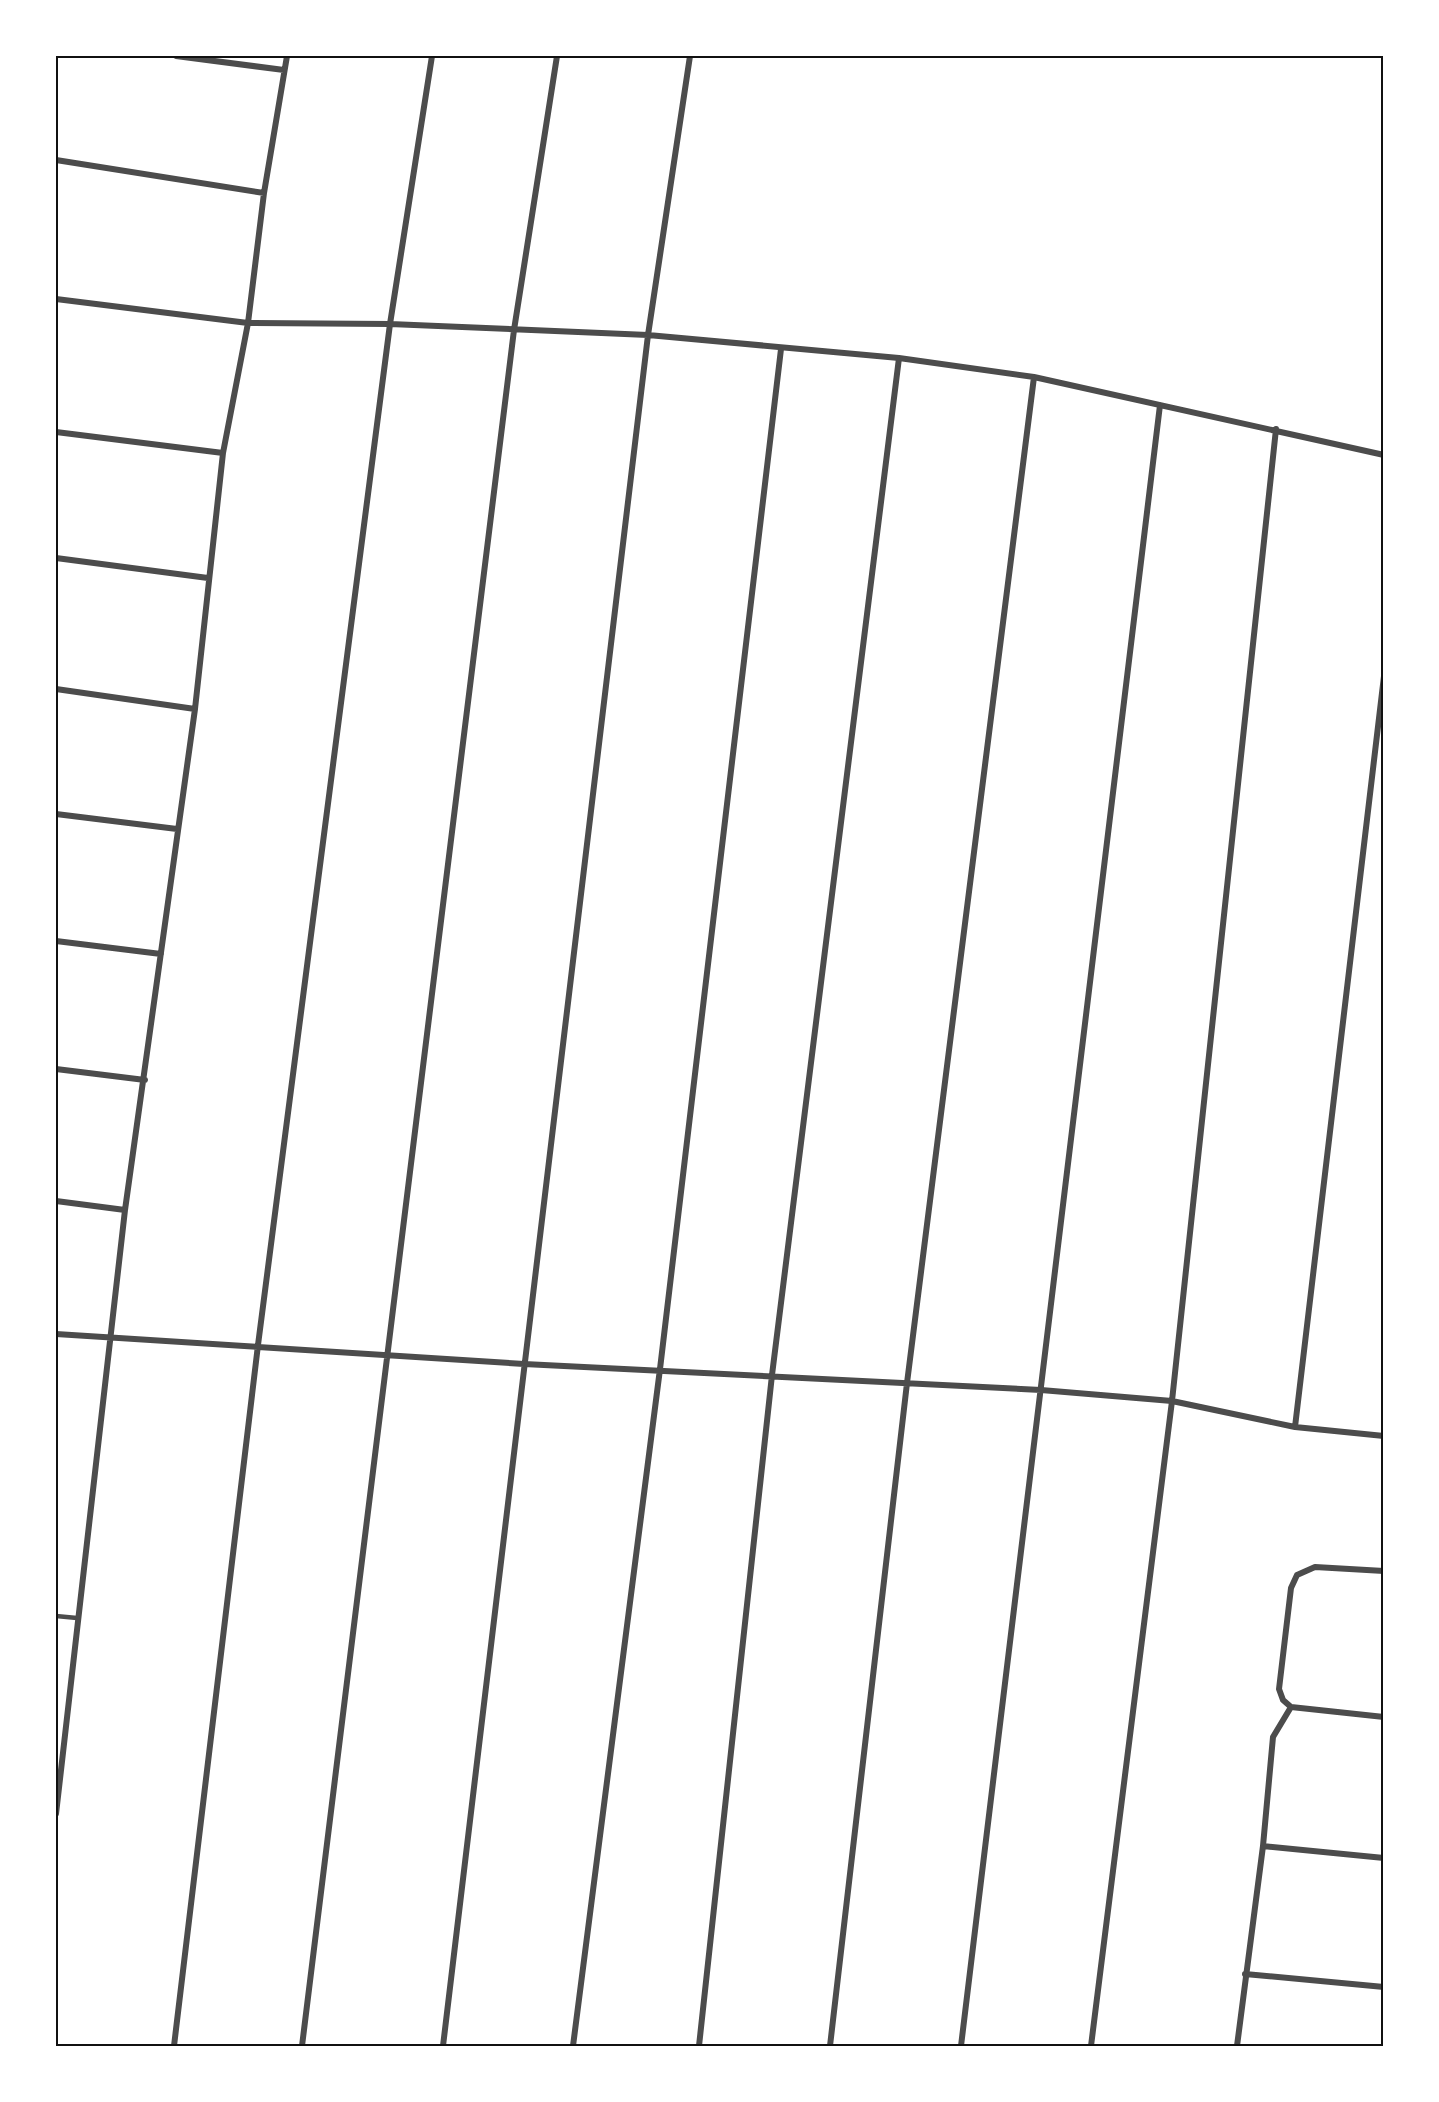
<svg xmlns="http://www.w3.org/2000/svg" width="1439" height="2102" font-family="'Fira Sans Condensed',sans-serif">
	<rect width="100%" height="100%" fill="#fff"/>
	<g fill="none" stroke-linecap="round" stroke-linejoin="round">
		<path stroke="#4c4c4c" stroke-width="4.5" d="M56,1616L77,1618"/>
		<path stroke="#4c4c4c" stroke-width="6" d="M176,56L284,70
			M56,160L264,193
			M56,299L248,323L390,324L648,335L899,358L1034,377L1384,455
			M56,432L223,453
			M56,558L208,578
			M56,689L195,709
			M56,814L177,829
			M56,941L161,954
			M56,1069L145,1080
			M56,1201L125,1210
			M56,1334L524,1364L1041,1390L1172,1401L1295,1427L1384,1436
			M1295,1427L1384,676
			M1291,1707L1384,1717
			M56,1814L125,1210L195,709L223,453L248,323L264,193L287,56
			M1263,1846L1384,1858
			M1245,1974L1384,1987
			M174,2046L258,1345L390,324L432,56
			M302,2046L514,330L557,56
			M443,2046L648,335L690,56
			M573,2046L660,1369L781,349
			M699,2046L772,1375L899,358
			M830,2046L907,1383L1034,377
			M961,2046L1160,405
			M1091,2046L1172,1401L1276,429
			M1237,2046L1263,1846L1273,1737L1291,1707L1283,1700L1279,1689L1291,1588L1297,1575L1315,1567L1384,1571"/>
	</g>
	<rect width="1439" height="2102" fill="none" stroke="#ffffff" stroke-width="114"/>
	<rect x="57" y="57" width="1325" height="1988" fill="none" stroke="#111" stroke-width="2"/>
</svg>
